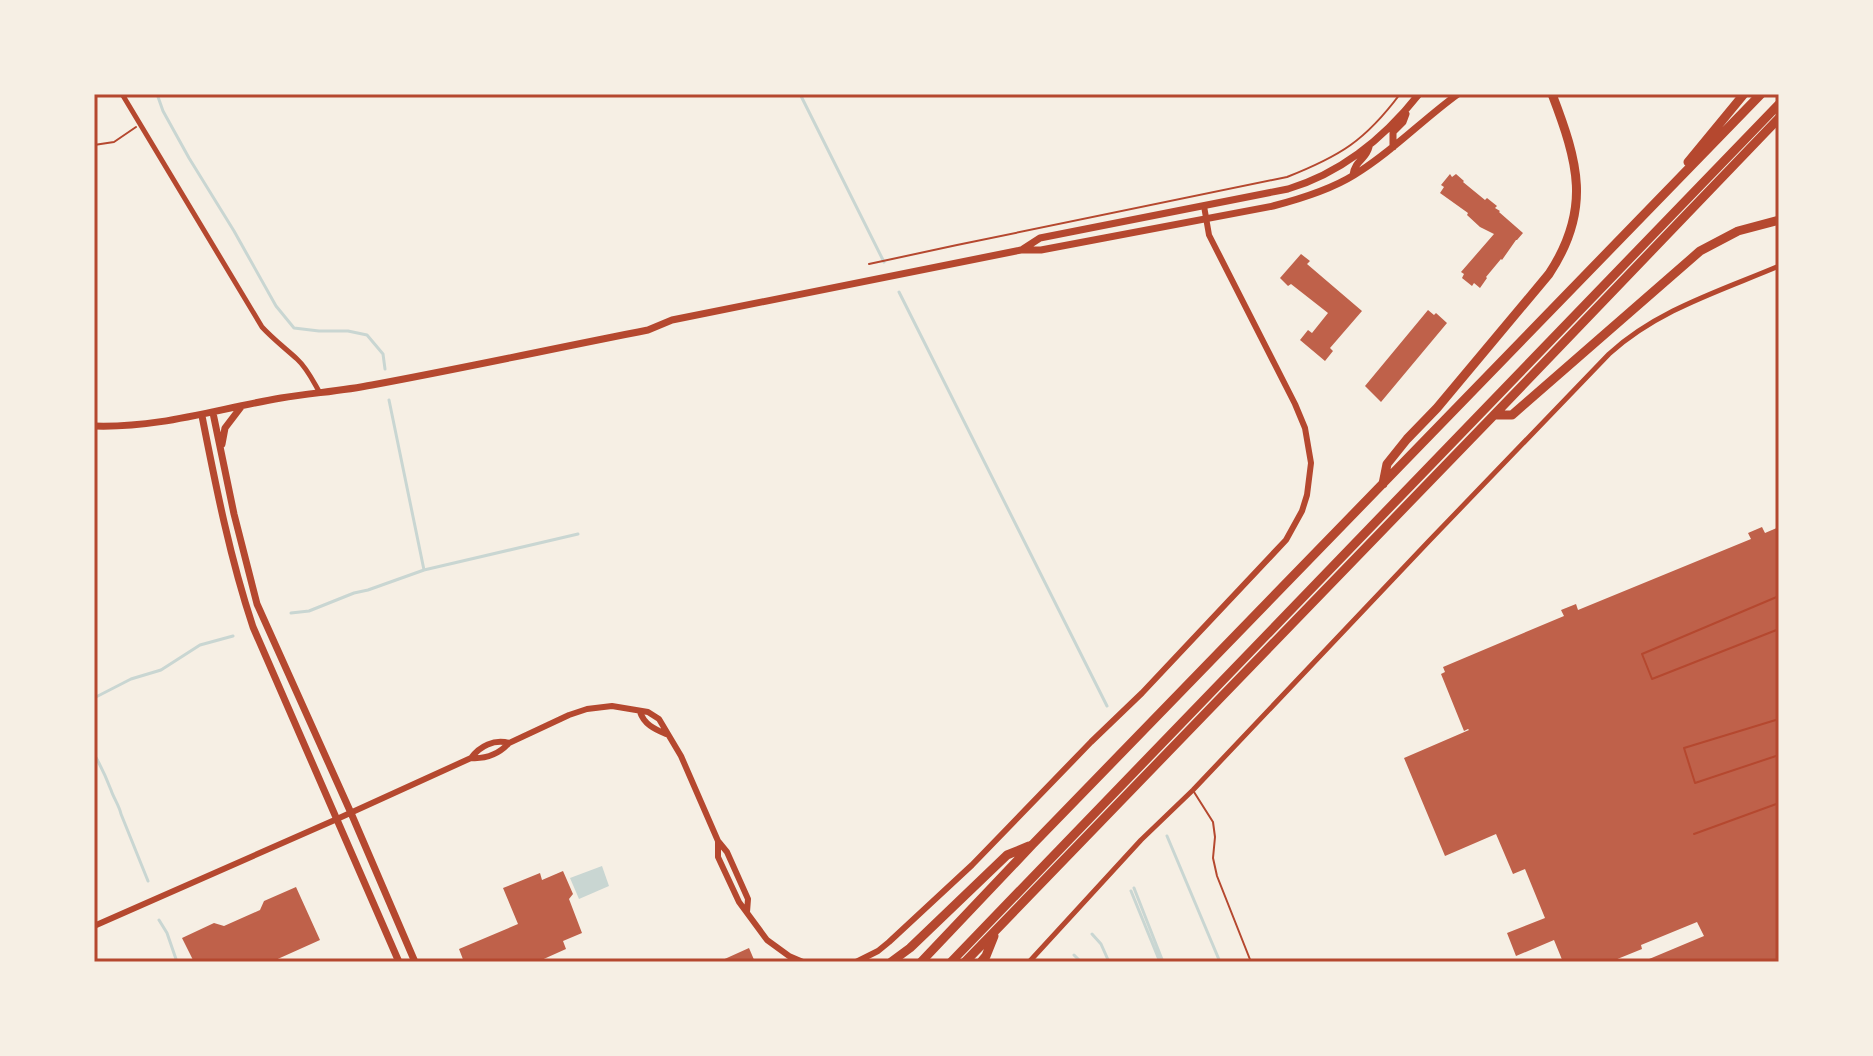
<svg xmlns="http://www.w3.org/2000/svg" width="1873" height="1056" font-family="Barlow,sans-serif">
	<rect width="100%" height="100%" fill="#f6efe4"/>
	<path fill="#c9d6d2" d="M602,866L609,886L579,899L570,878Z"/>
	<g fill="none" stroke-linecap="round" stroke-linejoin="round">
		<path stroke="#c9d6d2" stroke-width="3" d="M157,94L163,111L189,158L234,231L276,306L294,328L319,331H348L367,335L383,354L385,369
			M800,94L884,262
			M899,292L1107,706
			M424,570L578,534
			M291,613L309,611L354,593L368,590L424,570L389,400
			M94,698L131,679L161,670L200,645L233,636
			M94,754C101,766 106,777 111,790C114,799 119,805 121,814L148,881
			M1167,836L1220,962
			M1134,888L1163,962
			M1131,891L1160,962
			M159,920L167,933L177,962
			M1092,934L1101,944L1109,962
			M1074,955L1081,962"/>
	</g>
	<path fill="#bf614a" d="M1450,174L1452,177L1456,174L1464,181L1463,182L1485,200L1487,198L1497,206L1495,208L1500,211L1499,212L1523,233L1517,240H1516L1502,260L1501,259L1486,277L1487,278L1480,288L1474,283L1472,286L1462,278L1464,274L1461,272L1494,234L1480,227L1467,215L1468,213L1440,193L1444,187L1441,185Z
		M1301,254L1310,261L1307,264L1362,311L1330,348L1333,351L1325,361L1300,340L1308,330L1312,333L1328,313L1291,284L1288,286L1280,278Z
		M1428,310L1434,315L1436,313L1447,323L1381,402L1365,386Z
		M1762,527L1765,533L1779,527V962H1642L1704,936L1697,922L1641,945L1642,949L1610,962H1563L1554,940L1516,956L1507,933L1545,918L1525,869L1513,874L1496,834L1445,856L1404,758L1469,730L1468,729L1464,731L1441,674L1445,672L1443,667L1564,616L1561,610L1576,604L1578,610L1751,539L1748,533Z
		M563,871L573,894L569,899L582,933L563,941L566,949L537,962L534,959L528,962H464L459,949L518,924L503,888L540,873L542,880Z
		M296,887L320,940L271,962H194L182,938L214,923L224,926L260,910L264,901Z
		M749,948L755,962H718Z"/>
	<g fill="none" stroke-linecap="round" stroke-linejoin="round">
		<path stroke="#b5482f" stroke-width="2" d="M94,145L114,142L136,127
			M869,264L957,245L1287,177C1340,156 1365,141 1400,94
			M1779,596L1642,654L1652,679L1779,629
			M1779,719L1684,748L1695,783L1779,755
			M1694,834L1779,803"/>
		<path stroke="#b5482f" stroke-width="2" d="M1194,792L1213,822L1215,837L1213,858L1217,876L1251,962"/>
		<path stroke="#b5482f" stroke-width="5" d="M122,94L262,327C273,339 285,348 297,359C307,368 313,381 320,393
			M1029,962L1141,840L1193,790L1429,541L1609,354C1657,310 1720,291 1779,266"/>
		<path stroke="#b5482f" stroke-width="6" d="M640,712C644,724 654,729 666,734
			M471,758C486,759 499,754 509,743L569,715L587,709L612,706L648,712L659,719L681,756L718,841L727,852L748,899L747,912
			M718,841V857L739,902L767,940L789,956L803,962
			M94,926L337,819L471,758C480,746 494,739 509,743
			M856,962L878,951L889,942L972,865L1091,742L1142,693L1286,540L1302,511L1307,495L1311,463L1305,428L1295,404L1209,235L1204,206"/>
		<path stroke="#b5482f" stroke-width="7" d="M1393,147V132L1403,122L1406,114
			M1353,175C1355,160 1366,160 1369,147
			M1023,249L1040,238L1288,189C1341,173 1385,137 1419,94
			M213,413L234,514L257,604L351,813L415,962
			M202,416C216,487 230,558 253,627L399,962
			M94,426C161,428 216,409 281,398C311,393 342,391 372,385C464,368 556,348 648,330L672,320L1021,250H1041L1273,206C1300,199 1330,190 1354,175C1392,152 1422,120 1458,94
			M222,444L225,428L241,407"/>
		<path stroke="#b5482f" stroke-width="9" d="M1688,162L1744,94
			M1494,415H1512L1700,251L1738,231L1779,220
			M1383,484L1387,464L1407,439L1437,408L1549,274C1592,209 1578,162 1552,94
			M891,962L910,948L1007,855L1029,846
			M921,962L1032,845L1761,94
			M951,962L1779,104
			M965,962L1494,415L1779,118
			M981,962L986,956L994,936"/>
	</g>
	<rect width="1873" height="1056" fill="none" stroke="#f6efe4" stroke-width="192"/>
	<rect x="96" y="96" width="1681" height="864" fill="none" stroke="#b5482f" stroke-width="3"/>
</svg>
